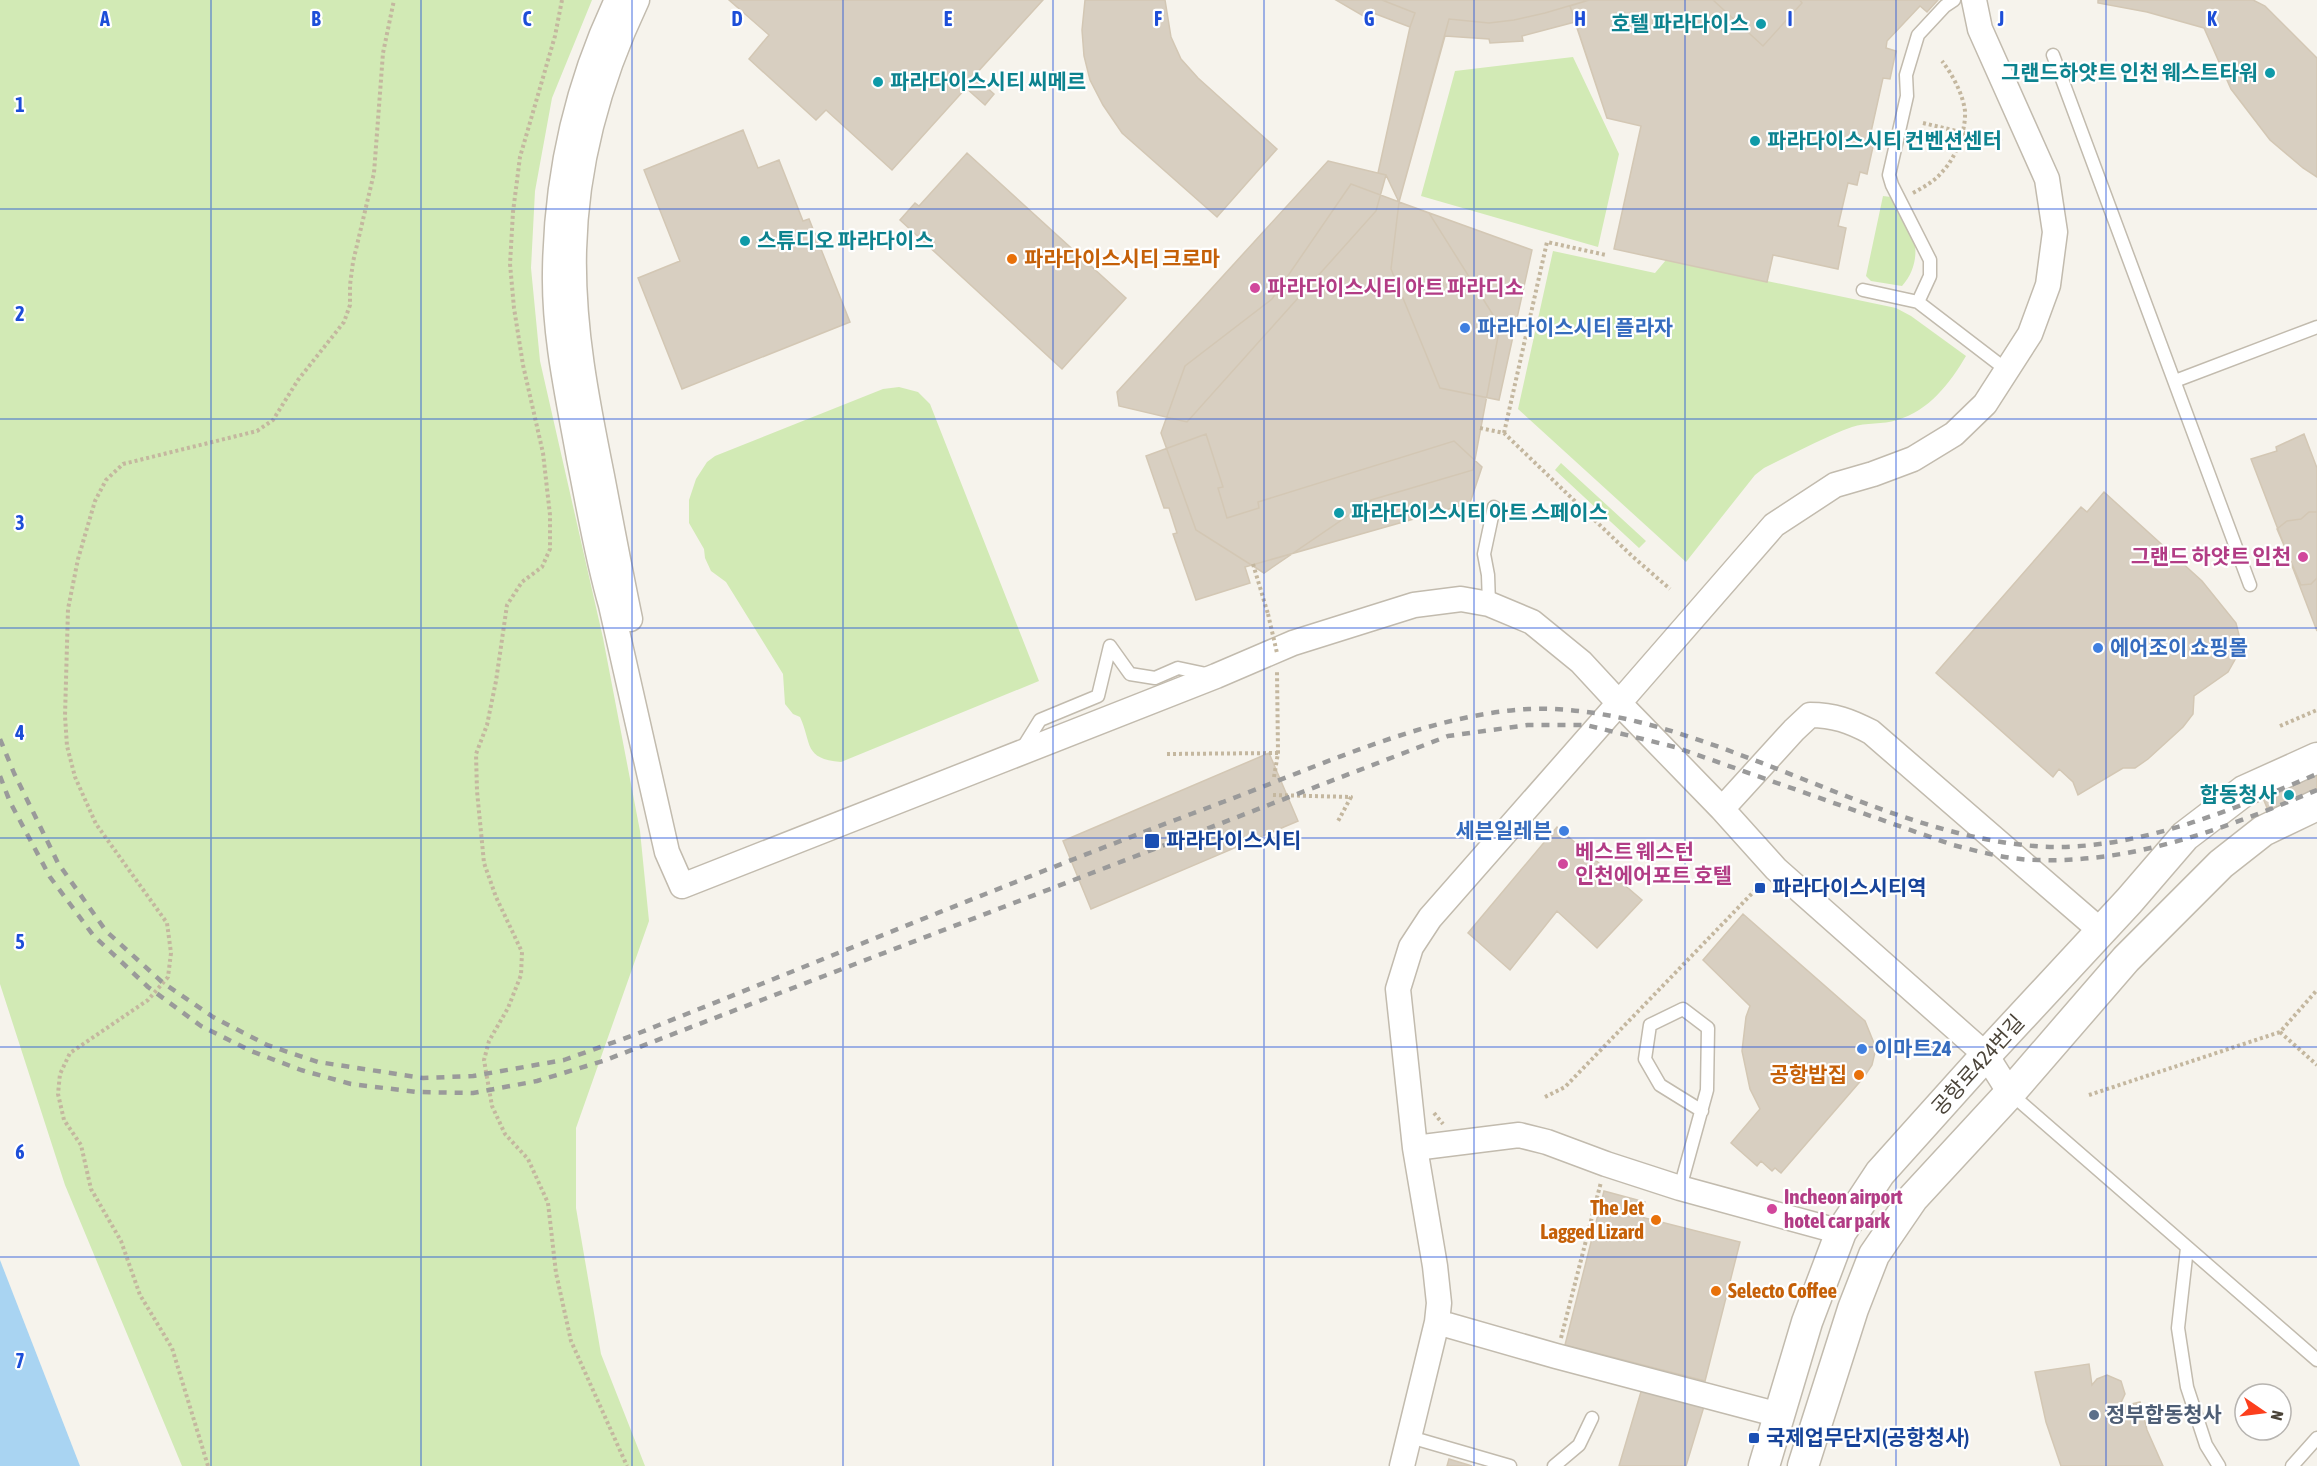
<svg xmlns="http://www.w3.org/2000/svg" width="2317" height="1466" font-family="'Asap Condensed','Noto Sans KR',sans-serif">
	<rect width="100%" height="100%" fill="#f6f3ec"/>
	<path fill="#d2eab5" d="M0,0H592L552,98L535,191L531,268L540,361L603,638L640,831L649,921L576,1128V1208L601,1354L645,1466H182L65,1185L0,984Z
		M1573,57L1619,154L1598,247L1421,196L1455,71Z
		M1883,196L1891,197L1894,202L1915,245C1917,260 1912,275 1902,286L1871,281L1866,276Z
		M1553,251L1655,273L1666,260L1896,308L1911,316L1966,356C1950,383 1929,411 1897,420C1883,425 1866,422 1852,427C1822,438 1793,454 1764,468L1755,475L1686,562L1518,409Z
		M899,387L918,392L930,404L1039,681L841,762C803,759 812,743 800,717L793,714L785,704L783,674L726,582L711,571L705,558L704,549L689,523V500L696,479L707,462L715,456L883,389Z
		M1561,463L1646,541L1639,548L1555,470Z"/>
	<path fill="#a9d4f2" d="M0,1260L80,1466H0Z"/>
	<path fill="#d8cfc1" stroke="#d3c7b4" stroke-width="1.5" d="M729,0H1043L974,76L994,94L985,105L966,88L892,170L826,110L816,120L749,59L769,35Z
		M1085,0H1165L1171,37L1181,59L1198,78L1277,149L1217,217L1122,133L1103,105L1090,80L1084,56L1082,30Z
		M1336,0H1713L1763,46L1802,3L1800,0H1938L1927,12L1920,6L1887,41L1886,48L1896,51L1890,79L1883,78L1869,141L1874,142L1867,174L1860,172L1857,185L1848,183L1838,226L1846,228L1838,269L1773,255L1767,282L1614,249L1641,126L1607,118L1575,22L1522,36L1523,41L1490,43L1489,39L1445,36L1399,202L1386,175L1378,173L1410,27L1368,11L1365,17Z
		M1382,0H1589L1545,13L1514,20L1489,23L1449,19L1399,202L1386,175L1378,173L1410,27L1415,13Z
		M1589,0H1713L1763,46L1802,3L1800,0H1938L1927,12L1920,6L1887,41L1886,48L1896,51L1890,79L1883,78L1869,141L1874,142L1867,174L1860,172L1857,185L1848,183L1838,226L1846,228L1838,269L1773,255L1767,282L1614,249L1641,126L1607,118L1570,6Z
		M1713,0H1800L1802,3L1763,46Z
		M2098,0H2253L2265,6L2317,58V177L2303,168L2270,140L2231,89L2204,28L2147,12L2098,3Z
		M743,130L758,168L779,160L803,221L809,219L850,322L682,389L638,278L680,261L644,170Z
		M967,153L1126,298L1062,369L900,220L915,203L919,206Z
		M1328,161L1386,175L1376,211L1187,422L1119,406L1117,392Z
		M1351,184L1429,213L1500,326L1473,470L1371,500L1264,573L1196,530L1161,433L1185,366L1272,299Z
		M1399,202L1532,250L1499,400L1440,388L1391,269Z
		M1206,434L1223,487L1218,488L1227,518L1259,508L1258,502L1454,441L1482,467L1470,503L1245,567L1250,583L1196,600L1173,534L1177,533L1169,508H1164L1146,456Z
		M2304,434L2317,468V631L2251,459L2277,451L2276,447Z
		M2104,492L2202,581L2236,623L2240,639L2237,656L2228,672L2194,696L2193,714L2183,727L2148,759L2135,768H2123L2078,795L2073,782L2059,769L2053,777L1936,673L2081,507L2087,512Z
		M2309,512H2317V578L2311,584L2301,585L2277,529L2287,521L2301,519Z
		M2317,746V815L2277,832L2253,774Z
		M1269,753L1298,821L1091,909L1063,841Z
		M1557,827L1642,900L1597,948L1557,911L1510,970L1468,933Z
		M1557,827L1642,900L1597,948L1557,911L1510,970L1468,933Z
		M1743,914L1865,1021L1876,1048L1872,1065L1864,1077L1781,1173L1775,1168L1772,1171L1761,1161L1757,1166L1731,1143L1760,1109L1750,1089L1742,1051L1746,1017L1750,1006L1703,960Z
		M1604,1191L1645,1202L1641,1217L1740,1242L1705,1381L1565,1345Z
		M2089,1364L2092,1385L2097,1379L2107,1375L2121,1381L2125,1394L2119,1407L2140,1402L2147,1430L2163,1466H2061L2046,1422L2035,1372Z
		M1643,1385L1705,1403L1686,1466H1619Z
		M1449,1459L1472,1466H1447Z"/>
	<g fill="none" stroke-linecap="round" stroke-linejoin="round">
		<defs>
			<path id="service" d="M1954,0L1945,6L1918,35L1906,75L1907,96L1889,175L1892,185L1930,260V276L1918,302L2008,371
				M2053,55L2250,585
				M1863,290L1918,302
				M2175,381L2317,327
				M1489,604L1488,575L1484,554L1494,507
				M1110,646L1130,674L1155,678L1178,668L1211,675
				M1022,749L1040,720L1098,696L1110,646
				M2010,1093L2317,1360
				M1680,1188L1707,1090L1708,1028L1683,1009L1650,1025L1645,1059L1660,1085L1702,1111
				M2187,1248L2178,1328L2187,1387L2206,1445L2219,1466
				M1410,1437L1510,1466
				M1554,1466L1579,1445L1592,1418
				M2292,1466L2317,1438"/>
			<path id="minor" d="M617,0C576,86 556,178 555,273C554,335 568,397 579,458C589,507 597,557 611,605L667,852L682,886
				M630,619C620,571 611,523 602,476C587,402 572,326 574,250C576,163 600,78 637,0
				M1722,809L1794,730L1810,715C1834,715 1850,721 1871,732L2101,931
				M682,886L1216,676L1293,643L1414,605L1461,599L1489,604L1532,622L1581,662L1619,703L1774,525L1835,485L1873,474L1913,459L1954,434L1985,404L2030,334L2048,285L2055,232L2047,179L1980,29L1974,0
				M1415,1148L1519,1135L1547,1142L1606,1164L1680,1188L1841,1232
				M1437,1322L1556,1356L1779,1415
				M1402,1466L1437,1322L1439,1303L1435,1266L1415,1148L1398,989L1411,947L1430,918L1619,703L1722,809L1776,869L1986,1055L2010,1093"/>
			<path id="tertiary" d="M1764,1466L1807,1322L1841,1232L1880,1173L1986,1055L2129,901L2185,836L2244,791L2317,758
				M1803,1466L1853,1309L1874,1255L1913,1198L2010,1093L2126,959L2221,864L2263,831L2317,805"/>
		</defs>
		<use href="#service" stroke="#c2bbae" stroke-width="15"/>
		<use href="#minor" stroke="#c2bbae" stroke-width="27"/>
		<use href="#tertiary" stroke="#c2bbae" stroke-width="33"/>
		<path stroke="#c4b79f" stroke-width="4" stroke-dasharray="3 3" stroke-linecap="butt" d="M562,0L555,36L520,157L513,212L510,264L514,308L523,365L543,453L550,515V549L542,567L522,582L507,605L496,681L487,725L476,754L477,791L484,863L496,897L522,952L521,975L508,1008L489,1041L484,1060L492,1106L505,1134L528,1159L548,1203L556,1273L571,1341L627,1466
			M1923,123L2003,142
			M1913,193C1924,187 1935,181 1943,171C1956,157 1966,131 1965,111C1963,94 1952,74 1942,61
			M1480,428L1504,433L1632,556L1670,589
			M1504,433L1547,242L1606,255
			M1253,564L1268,614
			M2280,726L2317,710
			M1167,754L1278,753
			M1274,777L1278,753L1277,672
			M1273,795L1351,797L1337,823
			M2280,1032L2317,1065
			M2089,1095L2280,1032L2317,990
			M1545,1097L1565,1087L1763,882
			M1434,1113L1443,1124
			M1561,1338L1601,1182
			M208,1466L172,1348L140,1295L121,1241L91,1189L81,1145L64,1120L58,1094L60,1074L70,1053L148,1000L168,977L171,953L167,923L96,824L75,777L67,746L65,716L68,609L78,559L95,501L106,480L123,464L257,431L273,420L298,380L344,322L350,305V285L353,262L374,173L383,53L394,0"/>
		<use href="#service" stroke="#fff" stroke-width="12"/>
		<use href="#minor" stroke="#fff" stroke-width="24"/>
		<use href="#tertiary" stroke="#fff" stroke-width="30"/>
		<path stroke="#9a9a9a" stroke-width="4.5" stroke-dasharray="8 8" stroke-linecap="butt" d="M0,739L14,773L58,863L106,931L162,982L213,1017L267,1045L318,1062L423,1078L473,1076L564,1060L634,1035C830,957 1025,876 1223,802C1317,767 1429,714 1529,709C1606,706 1683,733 1754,760C1844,794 1937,838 2034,846C2129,854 2232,810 2317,774
			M0,776L10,802L50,877L93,935L148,987L201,1026L251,1051L301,1070L351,1084L417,1092L473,1093L537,1081L603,1061L1448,736L1528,725H1586L1675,747L1953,845C1981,852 2009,860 2039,860C2137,863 2228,827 2317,790"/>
		<path stroke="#c4b79f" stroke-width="4" stroke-dasharray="3 3" stroke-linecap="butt" d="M1268,614L1277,653"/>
	</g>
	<path fill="none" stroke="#1d4ed8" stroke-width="1.5" stroke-opacity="0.55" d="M211,0V1466M421,0V1466M632,0V1466M843,0V1466M1053,0V1466M1264,0V1466M1474,0V1466M1685,0V1466M1896,0V1466M2106,0V1466M0,209H2317M0,419H2317M0,628H2317M0,838H2317M0,1047H2317M0,1257H2317"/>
	<g fill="#0f9aa8" stroke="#fff" stroke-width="2">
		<circle cx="1761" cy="24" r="6"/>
		<circle cx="2270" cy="73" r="6"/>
		<circle cx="878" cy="82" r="6"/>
		<circle cx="1755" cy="141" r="6"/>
		<circle cx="745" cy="241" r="6"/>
		<circle cx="1339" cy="513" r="6"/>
		<circle cx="2289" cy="795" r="6"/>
	</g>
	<g fill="#e8710a" stroke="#fff" stroke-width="2">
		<circle cx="1012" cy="259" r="6"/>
		<circle cx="1859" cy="1075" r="6"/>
		<circle cx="1656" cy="1220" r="6"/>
		<circle cx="1716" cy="1291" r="6"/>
	</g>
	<g fill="#d1479c" stroke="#fff" stroke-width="2">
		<circle cx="1255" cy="288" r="6"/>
		<circle cx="2303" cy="557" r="6"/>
		<circle cx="1563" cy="864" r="6"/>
		<circle cx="1772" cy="1209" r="6"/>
	</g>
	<g fill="#3f7fe0" stroke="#fff" stroke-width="2">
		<circle cx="1465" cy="328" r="6"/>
		<circle cx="2098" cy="648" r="6"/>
		<circle cx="1564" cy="831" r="6"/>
		<circle cx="1862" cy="1049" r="6"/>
	</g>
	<g fill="#1a4fb4" stroke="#fff" stroke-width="2">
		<rect x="1144" y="833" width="16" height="16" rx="3"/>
		<rect x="1754" y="882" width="12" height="12" rx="3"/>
		<rect x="1748" y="1432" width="12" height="12" rx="3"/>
	</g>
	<circle fill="#5c6f8a" stroke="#fff" stroke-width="2" cx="2094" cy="1415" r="6"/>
	<g text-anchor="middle" stroke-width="4.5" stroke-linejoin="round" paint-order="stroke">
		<g font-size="21" font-weight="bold" fill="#0d838f" stroke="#fff" text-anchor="start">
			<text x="1749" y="31" text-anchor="end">호텔 파라다이스</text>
			<text x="2258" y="80" text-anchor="end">그랜드하얏트 인천 웨스트타워</text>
			<text x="890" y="89">파라다이스시티 씨메르</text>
			<text x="1767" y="148">파라다이스시티 컨벤션센터</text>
			<text x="757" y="248">스튜디오 파라다이스</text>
			<text x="1351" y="520">파라다이스시티 아트 스페이스</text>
			<text x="2277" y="802" text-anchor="end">합동청사</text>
		</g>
		<g font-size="21" font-weight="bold" fill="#c56008" stroke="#fff" text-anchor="start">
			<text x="1024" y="266">파라다이스시티 크로마</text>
			<text x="1847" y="1082" text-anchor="end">공항밥집</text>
			<text x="1644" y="1215" text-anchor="end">The Jet<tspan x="1644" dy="24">Lagged Lizard</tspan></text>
			<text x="1728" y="1298">Selecto Coffee</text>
		</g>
		<g font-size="21" font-weight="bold" fill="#b23c85" stroke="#fff" text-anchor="start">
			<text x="1267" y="295">파라다이스시티 아트 파라디소</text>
			<text x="2291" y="564" text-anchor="end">그랜드 하얏트 인천</text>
			<text x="1575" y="859">베스트 웨스턴<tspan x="1575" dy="24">인천에어포트 호텔</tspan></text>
			<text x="1784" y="1204">Incheon airport<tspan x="1784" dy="24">hotel car park</tspan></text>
		</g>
		<g font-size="21" font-weight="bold" fill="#366cbe" stroke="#fff" text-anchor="start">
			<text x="1477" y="335">파라다이스시티 플라자</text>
			<text x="2110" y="655">에어조이 쇼핑몰</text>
			<text x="1552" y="838" text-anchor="end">세븐일레븐</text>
			<text x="1874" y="1056">이마트24</text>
		</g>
		<g font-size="21" font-weight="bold" fill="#164399" stroke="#fff" text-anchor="start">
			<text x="1166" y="848">파라다이스시티</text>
			<text x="1772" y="895">파라다이스시티역</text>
			<text x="1766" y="1445">국제업무단지(공항청사)</text>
		</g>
		<g font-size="21" fill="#4b4439" stroke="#fff">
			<text transform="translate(1978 1065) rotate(-48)" y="7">공항로424번길</text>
		</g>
		<g font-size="21" font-weight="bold" fill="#4e5e75" stroke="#fff" text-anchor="start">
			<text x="2106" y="1422">정부합동청사</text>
		</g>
	</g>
	<g font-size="20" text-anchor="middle" font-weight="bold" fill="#1d4ed8" stroke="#fff" stroke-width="4.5" stroke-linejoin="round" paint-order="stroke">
		<text x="105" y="26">A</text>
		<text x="316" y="26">B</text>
		<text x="527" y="26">C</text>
		<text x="737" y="26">D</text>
		<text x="948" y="26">E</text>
		<text x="1158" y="26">F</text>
		<text x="1369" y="26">G</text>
		<text x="1580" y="26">H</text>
		<text x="1790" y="26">I</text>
		<text x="2001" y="26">J</text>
		<text x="2212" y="26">K</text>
		<text x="20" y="112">1</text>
		<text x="20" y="321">2</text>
		<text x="20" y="530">3</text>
		<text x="20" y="740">4</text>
		<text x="20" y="949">5</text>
		<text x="20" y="1159">6</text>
		<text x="20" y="1368">7</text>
	</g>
	<g transform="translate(2263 1412) rotate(104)"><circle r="28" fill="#ffffff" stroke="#b7b4b0" stroke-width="1.5"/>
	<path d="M0-4.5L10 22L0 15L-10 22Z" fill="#fc3f1d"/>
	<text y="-9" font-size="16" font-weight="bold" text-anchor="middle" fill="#4b4439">N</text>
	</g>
</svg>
